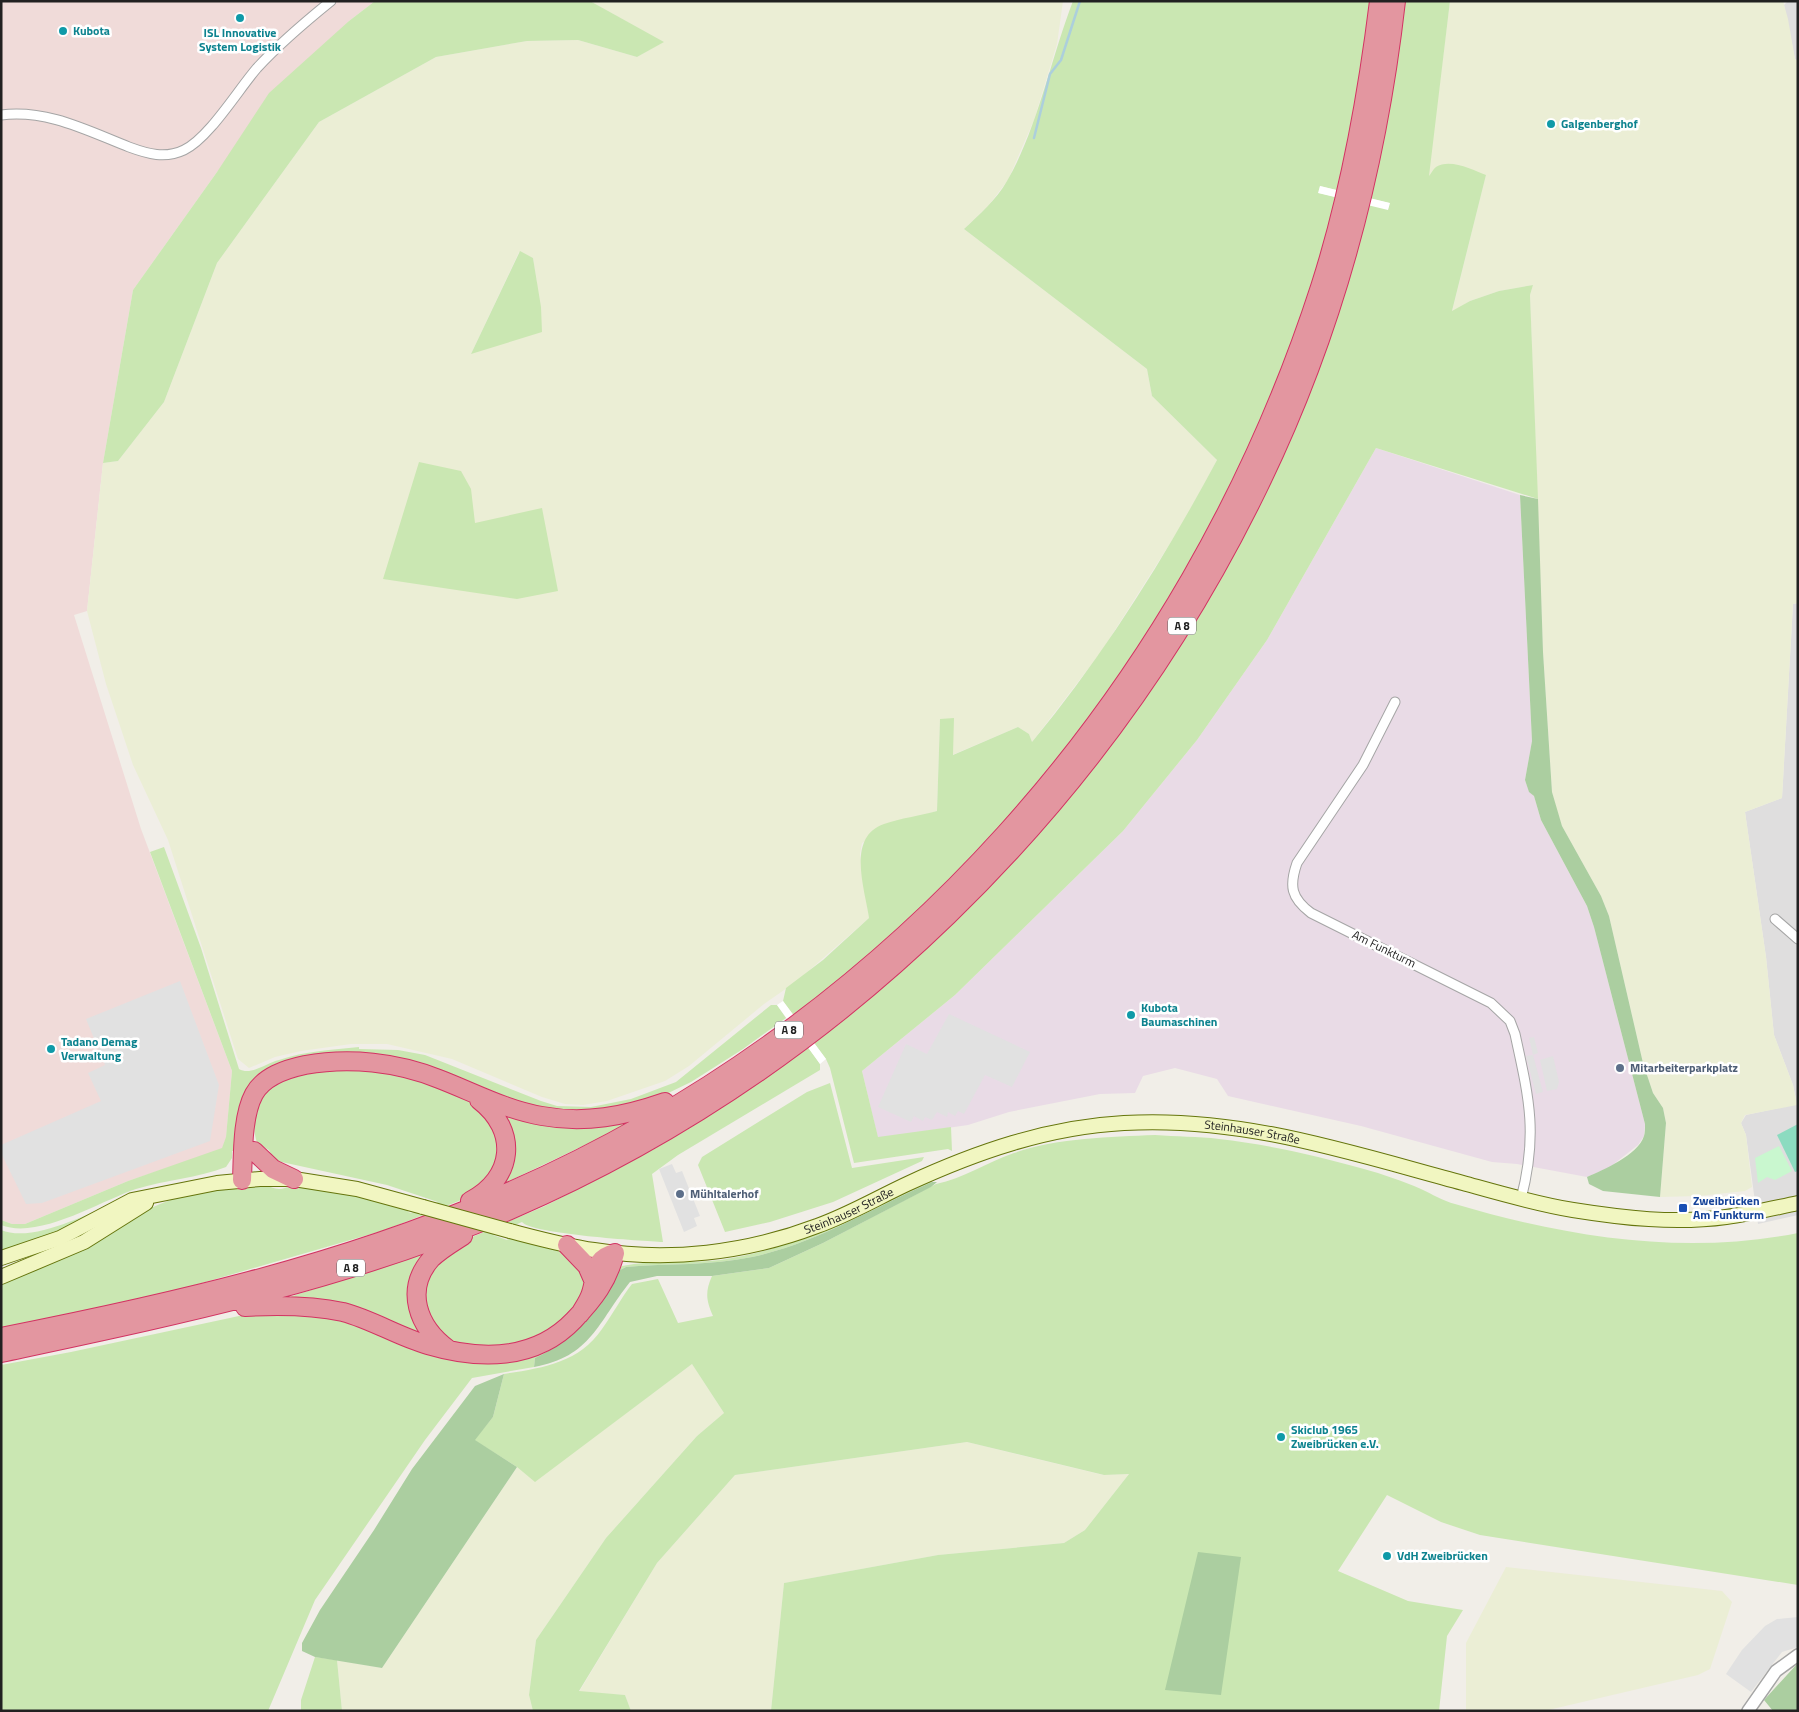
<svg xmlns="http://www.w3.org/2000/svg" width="1799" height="1712" font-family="'Titillium Web',sans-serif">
	<rect width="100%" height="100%" fill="#f1eee8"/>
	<path fill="#dfdede" d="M1788,1H1798V61L1795,59L1784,5Z
		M1798,603V1215L1758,1224L1746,1135L1741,1123L1746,1115L1797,1104L1793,1085L1774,1035L1766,957L1745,812L1782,798L1793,604Z"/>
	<path fill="#f0dbd9" d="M1,1H375L349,21L217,172L133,290L103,463L87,611L74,615L141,829L232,1071L226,1138L222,1149L212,1153L128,1181L25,1224H12L1,1220Z"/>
	<path fill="#e9dbe6" d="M1376,448L1520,495L1532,741L1525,780L1529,791L1534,796L1541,820L1587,906L1594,927L1645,1124L1644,1136L1638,1145L1610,1167L1587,1177L1517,1164L1492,1162L1361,1126L1228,1096L1217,1079L1175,1068L1143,1076L1135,1093L1100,1094L1009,1112L968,1125L878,1138L862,1071L955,995L1123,831L1197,740L1267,640Z"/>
	<path fill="#ebeed5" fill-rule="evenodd" d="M590,1H1063L1057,44L1034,120L1008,180L988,206L964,229L1147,369L1152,396L1217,460L1183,523L1101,652L1032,742L1029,734L1018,727L952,755L940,719L937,811L917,817L862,843L860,854L869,918L797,981L764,1004L689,1066L665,1081L607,1101L583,1105L565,1104L542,1097L452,1059L387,1044H351L301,1051L275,1057L249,1068L238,1059L168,840L133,765L106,684L87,611L103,463L118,461L164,402L217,263L319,122L436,57L527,41L578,40L637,57L663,42ZM519,252L533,258L537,283L471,354Z
		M1450,1H1783L1788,19L1795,59L1798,61V603L1793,604L1782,798L1745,812L1766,957L1774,1035L1793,1085L1797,1105L1745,1115L1741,1123L1746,1135L1752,1187L1745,1191L1699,1196L1660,1197L1666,1123L1663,1108L1653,1093L1643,1063L1609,916L1601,896L1562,826L1556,808L1552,792L1543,652L1530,295L1533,285L1499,291L1470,301L1452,312L1486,175L1428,177Z
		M692,1364L724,1413L697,1436L606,1538L536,1640L529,1695L533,1711H342L337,1660L382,1668L517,1467L535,1481Z
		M967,1442L1103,1475L1129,1474L1085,1530L1064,1543L938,1555L784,1583L771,1711H631L625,1695L579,1692L657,1563L735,1475Z
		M1506,1567L1722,1591L1732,1602L1710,1669L1698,1675L1544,1711H1466V1643Z"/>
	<path fill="#cae7b2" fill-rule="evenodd" d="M375,1H590L664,42L637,57L578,40L527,41L436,57L319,122L217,263L164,402L118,461L103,463L133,290L217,172L269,93L349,21Z
		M1073,1H1450L1429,176C1431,174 1433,169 1436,167C1450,158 1473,170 1486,175L1452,311L1470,301L1499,291L1533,285L1530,295L1538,499L1376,448L1267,640L1197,740L1123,831L955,995L862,1071L878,1137L951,1127L952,1151L948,1149L854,1163L830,1068L826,1059L783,1001L786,988L823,960L869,918C865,889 846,837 884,824C901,818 919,816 937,811L940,719L954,718L953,755L1018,727L1029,734L1032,742C1104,655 1164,559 1217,460L1152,396L1147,369L964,229C980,214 996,200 1007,181C1037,130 1051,58 1073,1ZM1320,186L1389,203L1388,209L1319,193Z
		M520,251L533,258L541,307L542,332L471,354Z
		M419,462L461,471L471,489L475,523L542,508L558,591L517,599L383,579Z
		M164,847L201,948L239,1069C251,1076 266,1063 279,1060C305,1051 332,1050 359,1047V1049L398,1050L425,1055L541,1101L557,1106L591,1107L631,1099L676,1082L771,1005H777L786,1018L743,1049L691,1082L656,1099L620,1111L546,1114L416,1065L271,1069L239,1151H232V1158L226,1167C198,1178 165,1180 136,1189C100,1201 39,1240 1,1225V1220L12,1224H25L128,1181L222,1148L226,1137L232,1071L150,852Z
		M808,1047L820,1064V1070L678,1155L652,1174L663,1242C643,1241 531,1234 522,1222L493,1235L507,1240L512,1236L573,1256L588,1285L568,1318L523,1345L462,1348L432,1331L421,1286L424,1276L465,1240L545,1206L657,1147L713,1113Z
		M342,1067L421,1078L465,1095L499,1129L500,1166L469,1197L385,1230L171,1292L1,1329L2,1285C33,1266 68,1259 99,1241C120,1229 137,1213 160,1204C187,1193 236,1183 265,1185C270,1186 274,1189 279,1189C283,1189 287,1187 290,1186C330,1184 372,1199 410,1208L408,1212L411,1213L438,1202L387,1185L277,1161L273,1158L269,1150L257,1143C248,1113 258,1089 287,1075C300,1069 327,1069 342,1067Z
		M830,1083L852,1168L924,1157L922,1161L833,1202L770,1222L725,1232L698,1165L702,1157L807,1092Z
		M498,1106L631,1121L604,1136L503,1184Z
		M1155,1135C1176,1137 1198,1136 1219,1139C1265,1144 1319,1156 1364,1169C1382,1174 1403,1181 1421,1189C1432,1194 1443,1201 1455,1204C1565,1237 1684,1256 1798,1233V1585L1480,1535L1441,1522L1387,1495L1338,1571L1408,1601L1463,1610L1447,1636L1439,1711H771L784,1583L938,1555L1064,1543L1085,1530L1129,1474L1104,1475L967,1442L735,1475L657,1563L579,1691L625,1695L631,1711H533L529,1695L536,1640L606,1538L697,1436L724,1413L692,1364L535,1482L517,1467L474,1440L493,1417L504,1374C542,1368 579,1363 602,1329C613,1314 621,1298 632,1284L658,1279L678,1323L713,1316C706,1300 705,1292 712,1276L769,1268L823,1243L936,1184C963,1179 987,1162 1014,1153C1056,1138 1110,1137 1155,1135Z
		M931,1180L932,1182C872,1208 817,1243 752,1257C710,1266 668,1263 626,1267L620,1270C595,1306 577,1339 535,1358L534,1367L472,1378L425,1440L315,1600L268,1711H1V1365L71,1352L253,1313L329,1314L466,1361L487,1363L531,1356L622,1266C654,1259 688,1264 721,1260C796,1249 863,1212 931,1180Z
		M114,1203L62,1232L1,1252V1230C32,1243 85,1215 114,1203Z
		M432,1251L419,1272L427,1335L280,1300Z
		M315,1657L337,1660L342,1711H301V1700Z"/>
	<path fill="#abcea0" d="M1520,495L1538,499L1543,652L1552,792L1562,826L1601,896L1609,916L1643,1063L1653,1093L1663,1108L1666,1123L1660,1197L1603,1191L1589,1184L1587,1177C1603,1170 1638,1155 1644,1136C1645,1133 1645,1128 1645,1124L1594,927L1587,906L1541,820L1534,796L1529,792L1525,780L1532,741Z
		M932,1182H937L931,1187L823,1243L769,1268L712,1276H657L630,1282C598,1322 591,1357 534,1367L535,1358C577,1339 595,1306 620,1270L626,1267C668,1263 710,1266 752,1257C817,1243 872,1208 932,1182Z
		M504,1374L493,1417L475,1440L517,1467L382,1668L315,1657L302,1651V1643L320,1610L374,1530L412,1469L475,1386Z
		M1198,1552L1241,1557L1221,1695L1165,1690Z
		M1798,1663V1711H1773L1764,1700Z"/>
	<path fill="#c9f7cf" d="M1779,1146L1792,1171L1775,1180L1767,1177L1758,1183L1755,1158Z"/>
	<path fill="#8cdbc0" d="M1798,1124V1171L1795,1172L1777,1135Z"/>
	<path fill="#e1e1e1" d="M180,981L219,1085L210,1141L42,1203L26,1204L1,1153V1145L101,1101L88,1073L105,1065L86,1019Z
		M949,1014L1030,1052L1012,1087L985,1075L964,1114L958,1111L955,1116L948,1112L947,1117L937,1112L932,1120L925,1117L923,1121L914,1116L911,1122L878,1107L906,1044L927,1054Z
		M1534,1037L1538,1053L1533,1055L1543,1092L1536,1094L1526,1056L1533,1055L1529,1038Z
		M1553,1056L1559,1082L1557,1089L1547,1091L1540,1060Z
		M672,1164L676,1173L682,1171L700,1216L694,1218L697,1226L684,1232L659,1169Z
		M1798,1617V1647L1782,1652L1751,1692L1726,1674L1742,1650L1765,1626L1777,1619Z"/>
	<path fill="#fff" d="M1320,186L1390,203L1388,210L1318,193Z
		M783,1001L826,1059L820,1064L777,1005Z"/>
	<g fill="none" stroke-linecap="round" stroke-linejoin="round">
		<path stroke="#accfdc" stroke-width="2.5" d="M1034,138L1050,74L1061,60L1080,1"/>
		<defs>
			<path id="minor" d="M1,115C47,109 88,131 129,147C148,154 165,159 184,150C209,138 238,90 257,68C280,43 305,22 331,1
				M1395,702L1363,765L1297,863C1289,886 1291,898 1311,913L1491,1003L1510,1021L1515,1034C1529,1098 1538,1134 1521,1199
				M1775,919L1798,939"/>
			<path id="tertiary" d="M1748,1711L1776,1671L1798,1655"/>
			<g id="secondary">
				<path id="s1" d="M510,1231C537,1238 566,1246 594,1250C669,1262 746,1253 817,1226C848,1215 877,1198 907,1184C976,1152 1048,1127 1124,1123C1242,1116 1351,1153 1463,1183C1499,1193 1536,1204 1573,1210C1623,1218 1675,1224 1726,1217C1750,1214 1774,1208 1798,1203"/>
				<path d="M1,1258L60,1238L132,1200L217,1183L260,1179H294L357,1189L423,1207"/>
				<path d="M1,1277L84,1242L146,1203"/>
			</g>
			<path id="motorway" d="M254,1151L273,1169L294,1179
				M242,1180C243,1155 242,1116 254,1094C264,1076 286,1069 305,1065C349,1057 397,1062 439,1079C473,1092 506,1110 542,1116C585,1124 625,1116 665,1102
				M470,1201C514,1178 519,1131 479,1100
				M567,1245L587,1266L594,1282
				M245,1307C278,1305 310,1305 343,1312C373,1320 399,1337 428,1345C479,1360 535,1361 574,1320C594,1299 608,1281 615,1253C592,1258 597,1275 591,1293C589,1300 584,1307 580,1314
				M1,1337C168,1304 335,1266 492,1199C889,1032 1188,695 1320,287C1350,194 1367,98 1379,1
				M448,1349C418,1327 404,1290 431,1259C440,1250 452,1243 463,1236
				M1,1353C174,1316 345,1281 508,1211C835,1070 1104,806 1259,486C1333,334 1377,169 1396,1"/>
		</defs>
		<use href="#minor" stroke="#a5a5a5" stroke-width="11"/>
		<use href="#tertiary" stroke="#a5a5a5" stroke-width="14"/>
		<use href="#secondary" stroke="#65750c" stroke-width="16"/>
		<use href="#motorway" stroke="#d23362" stroke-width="20"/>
		<use href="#minor" stroke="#fff" stroke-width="9"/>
		<use href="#tertiary" stroke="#fff" stroke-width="11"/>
		<use href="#secondary" stroke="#f1f6c1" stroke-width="14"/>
		<use href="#motorway" stroke="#e396a0" stroke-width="18"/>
		<defs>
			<path id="secondary-bridge" d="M423,1207L510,1231"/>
		</defs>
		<use href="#secondary-bridge" stroke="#65750c" stroke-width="16" stroke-linecap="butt"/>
		<use href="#secondary-bridge" stroke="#f1f6c1" stroke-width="14"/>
	</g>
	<g fill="#0f9aa8" stroke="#fff" stroke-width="2">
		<circle cx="240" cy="18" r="5"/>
		<circle cx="63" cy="31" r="5"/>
		<circle cx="1551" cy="124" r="5"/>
		<circle cx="1131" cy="1015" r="5"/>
		<circle cx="51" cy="1049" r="5"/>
		<circle cx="1281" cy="1437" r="5"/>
		<circle cx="1387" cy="1556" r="5"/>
	</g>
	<g fill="#5c6f8a" stroke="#fff" stroke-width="2">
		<circle cx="1620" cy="1068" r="5"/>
		<circle cx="680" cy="1194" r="5"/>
	</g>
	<rect fill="#1a4fb4" stroke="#fff" stroke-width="2" x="1678" y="1203" width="10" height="10" rx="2.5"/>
	<g text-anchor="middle" stroke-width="5" stroke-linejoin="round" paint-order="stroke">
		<g fill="#fff" stroke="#646464" stroke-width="1">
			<rect x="1168" y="617.5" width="28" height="17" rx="4"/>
			<rect x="775" y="1021.5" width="28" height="17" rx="4"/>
			<rect x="337" y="1259.5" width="28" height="17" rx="4"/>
		</g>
		<g font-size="11" font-weight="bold" fill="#212121">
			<text x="1182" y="630">A 8</text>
			<text x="789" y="1034">A 8</text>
			<text x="351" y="1272">A 8</text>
		</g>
		<g font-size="12" font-weight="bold" fill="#0d838f" stroke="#fff" text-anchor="start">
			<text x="73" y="35">Kubota</text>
			<text x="240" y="37" text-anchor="middle">ISL Innovative<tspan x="240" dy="14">System Logistik</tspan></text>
			<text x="1561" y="128">Galgenberghof</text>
			<text x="1141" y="1012">Kubota<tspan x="1141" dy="14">Baumaschinen</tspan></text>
			<text x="61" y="1046">Tadano Demag<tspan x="61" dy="14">Verwaltung</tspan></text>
			<text x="1291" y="1434">Skiclub 1965<tspan x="1291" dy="14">Zweibrücken e.V.</tspan></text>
			<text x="1397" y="1560">VdH Zweibrücken</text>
		</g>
		<g font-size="12" fill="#212121" stroke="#fff">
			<text transform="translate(1384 949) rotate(26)" y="4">Am Funkturm</text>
			<text dy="4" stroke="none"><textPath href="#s1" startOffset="768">Steinhauser Straße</textPath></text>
			<text dy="4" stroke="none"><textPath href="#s1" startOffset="348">Steinhauser Straße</textPath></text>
		</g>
		<g font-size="12" font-weight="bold" fill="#4e5e75" stroke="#fff" text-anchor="start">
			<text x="1630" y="1072">Mitarbeiterparkplatz</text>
			<text x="690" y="1198">Mühltalerhof</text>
		</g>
		<g font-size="12" font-weight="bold" fill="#164399" stroke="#fff" text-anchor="start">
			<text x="1693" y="1205">Zweibrücken<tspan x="1693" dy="14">Am Funkturm</tspan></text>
		</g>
	</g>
	<rect width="1799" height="1712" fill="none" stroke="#212121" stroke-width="5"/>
</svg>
